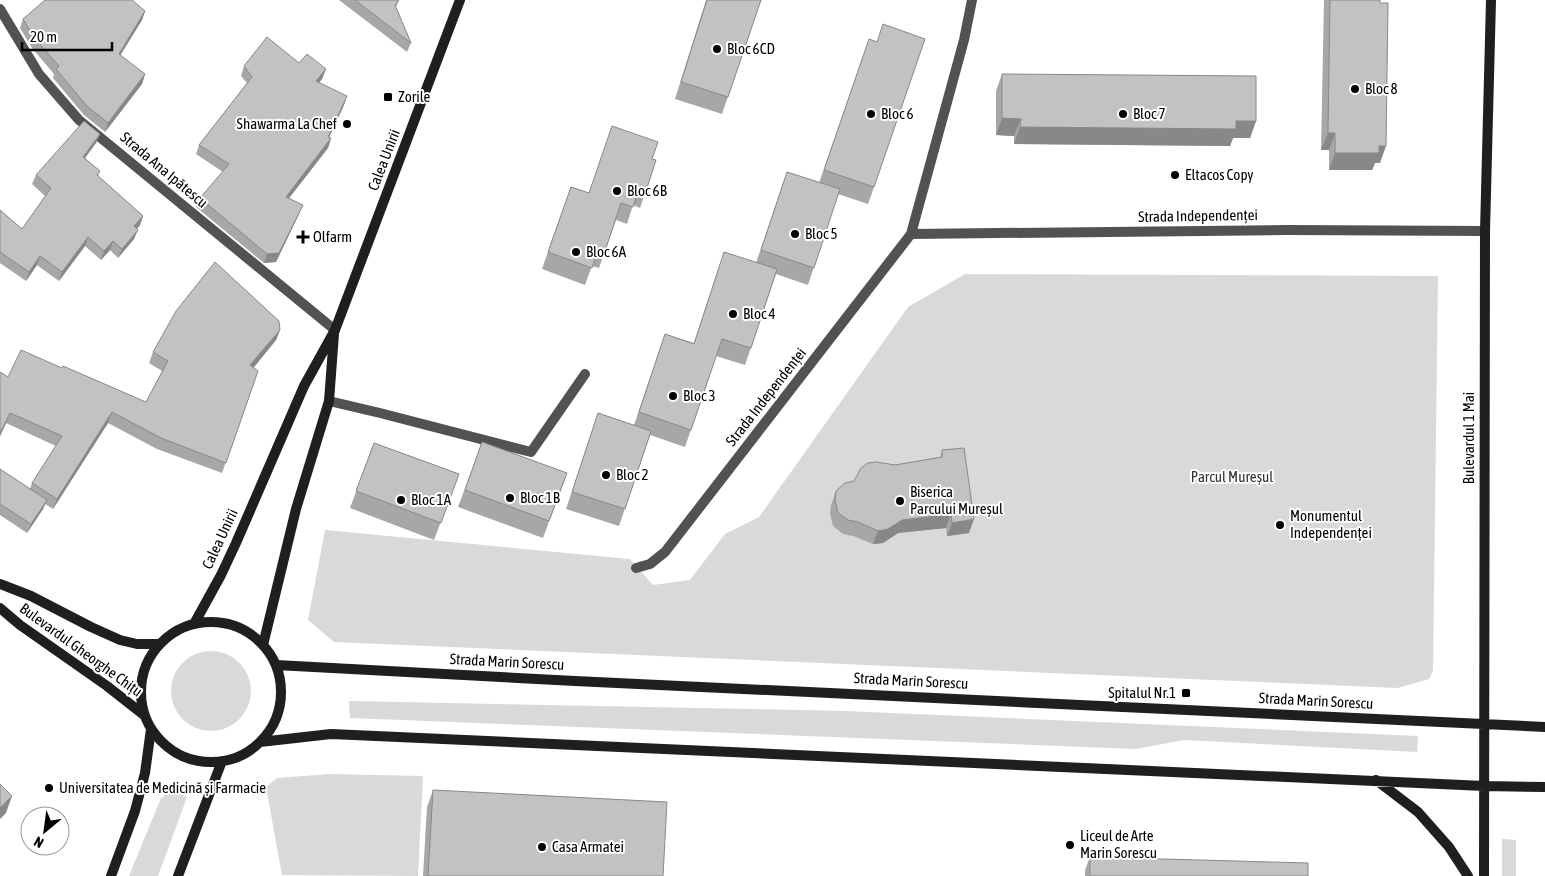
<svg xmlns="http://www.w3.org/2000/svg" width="1545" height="876" font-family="'Asap Condensed',sans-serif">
	<rect width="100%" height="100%" fill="#fff"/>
	<path fill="#d9d9d9" d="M965,274L1438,276L1433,671L1429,679L1398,688L334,642L308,620L325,530L630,559L653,585L690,580L725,534L759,517L908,307Z
		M171 691a40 40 0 1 1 80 0a40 40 0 1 1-80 0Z
		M349,701L846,711L1418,736L1417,752L1184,740L1136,749L350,718Z
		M329,774L423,776L418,876L282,875L266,787L277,778Z
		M166,789L187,797L158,876H129L161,798H163Z
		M1502,839L1516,840V876H1502Z"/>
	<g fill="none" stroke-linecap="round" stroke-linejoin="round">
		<path stroke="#525252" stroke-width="10" d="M0,9L39,74L79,120L335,330
			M911,234L964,40L972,0
			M329,401L380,413L531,452L585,374
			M636,568L650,564L665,552L911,234L1287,230L1485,231"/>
		<path stroke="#1f1f1f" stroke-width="10" d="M0,584L31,596L91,627L120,640L137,644H159
			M0,608L20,625L107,686L144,715
			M141 692a70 70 0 1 1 140 0a70 70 0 1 1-140 0Z
			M194,624L221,575L236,543L304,386L335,330L460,0
			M263,645L296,509L329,401L334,334
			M276,665L575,681L1545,727
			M260,742L331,734L1484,786L1545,787
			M1376,780L1418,812L1449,847L1468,876
			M111,876L135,811L145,773L151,729
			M178,876L222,761
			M1484,876L1485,231L1491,0"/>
	</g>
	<path fill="#a7a7a7" d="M339,0H399L396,7L411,43L407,52Z
		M706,0H761L722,114L675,99Z
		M1294,0H1380V163H1375L1372,170H1329V150H1321L1324,0Z
		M145,11L142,20L120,55L145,74L142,84L105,132L84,115L53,78L54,74L32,48L20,28L23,19Z
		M863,56L874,187L868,204L838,194L808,285L776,274L745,365L716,356L685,447L650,435L619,526L566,509L598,413L634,425L665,334L694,343L724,252L756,263L787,172L819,183Z
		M299,63L326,69L322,79L319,83L344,105L329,137L331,138L328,148L289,198L299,214L276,262L264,263L196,207L200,198L223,172L196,154L199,145L247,83L241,76L244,66Z
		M1002,74L1256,121L1250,138H1233L1230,146L1014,144V136L996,135V91Z
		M100,134L96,143L85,158L100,171L98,176L143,216L140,225L137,229L134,239L118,258L110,250L101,260L85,246L59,281L37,265L26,281L0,263V210L22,229L45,196L32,184L36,175Z
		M652,159L656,160L640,208L633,205L627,224L616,220L599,268L592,266L585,285L542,269L571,187L588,193Z
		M280,330L276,340L253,368L258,371L222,473L157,449L108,423L53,509L45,504L43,509L27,533L0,515V469L30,489L32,483L56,446L6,423L0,436V372L8,377L62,368L146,402L162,371L149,363L153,352Z
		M482,442L567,473L543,538L458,507Z
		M374,443L459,474L434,540L350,508Z
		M942,450L969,533L947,536L946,528L898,533L883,543L873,544L853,536L843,534L833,526L830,514L831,505L836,491L854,481L895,465L940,458Z
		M433,790L663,876H423L427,807Z
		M1090,857L1308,876H1085V870Z"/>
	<path fill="#888" d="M145,11L142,20L115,64L119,54Z
		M326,69L322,79L313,90L316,81Z
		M145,74L142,84L105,132L108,123Z
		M347,96L344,105L325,146L328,137Z
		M1002,118L1021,119L1014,136L996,135Z
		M1236,121H1256L1250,138H1233L1230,146L1014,144L1020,127Z
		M1328,133H1335L1329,150H1321Z
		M100,134L96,143L79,166L83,157Z
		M331,138L328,148L283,206L286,197Z
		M1379,146H1386L1380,163H1375L1372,170H1329L1335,153Z
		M303,205L299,214L276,262L264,263L267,254Z
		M143,216L140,225L131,236L134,226Z
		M138,230L134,239L118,258L122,249Z
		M88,237L85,246L59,281L62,272Z
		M113,241L110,250L101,260L104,251Z
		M40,256L37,265L26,281L29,272Z
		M280,330L276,340L247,376L250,365Z
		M112,412L108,423L53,509L57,499Z
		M10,413L6,423L0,436V433Z
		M47,500L43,509L27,533L31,524Z
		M951,514L946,528L898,533L883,543L873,544L878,531L902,520Z
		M974,519L969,533L947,536L952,523Z
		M12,796L6,813L0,819V808Z"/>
	<path fill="#c2c2c2" stroke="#888" d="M45,0H132L145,11L119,54L145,74L108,123L87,106L56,69L59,66L35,39L23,19Z
		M355,0H399L395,5L411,43Z
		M707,0H761L728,97L681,82Z
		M1330,0H1380V3H1388L1386,146H1379V153H1335V133H1328Z
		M883,24L925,39L874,187L824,170L869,39L877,42Z
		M267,37L299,63L307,54L326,69L316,81L347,96L328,137L331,138L286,197L303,205L279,253L267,254L200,198L229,164L199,145L252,77L244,66Z
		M1002,74L1256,76V121H1236V129L1020,127L1021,119L1002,118Z
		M84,121L100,134L83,157L100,171L97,175L143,216L134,226L138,230L122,249L113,241L104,251L88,237L62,272L40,256L29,272L0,252V210L22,229L51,188L36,175Z
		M612,126L658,142L652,159L656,160L646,191L639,188L633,207L621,203L605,251L598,249L592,268L548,252L571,187L589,193Z
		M787,172L840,189L814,268L761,250Z
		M724,252L777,269L751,348L722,339L691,430L639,412L665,334L694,344Z
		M215,262L279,321L280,330L250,365L258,371L226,463L161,438L112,412L57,499L32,483L62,436L10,413L0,433V372L8,377L21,350L62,368L63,366L146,402L168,361L153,352L176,311Z
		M598,413L651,431L625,509L572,492Z
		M482,442L567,473L549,521L465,490Z
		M374,443L459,474L441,523L356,491Z
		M964,448L974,519L952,523L951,514L902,520L888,529L878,531L858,522L848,520L838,513L835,500L836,491L845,483L854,481L861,468L868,463L876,462L895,465L942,457V450Z
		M0,469L47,500L31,524L0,504Z
		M0,784L12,796L0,808Z
		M433,790L667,802L663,876H428Z
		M1090,857L1308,863V876H1090Z"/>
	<g fill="#000" stroke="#fff" stroke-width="2">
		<circle cx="717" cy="49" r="5"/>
		<circle cx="1355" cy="89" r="5"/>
		<rect x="383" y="92" width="10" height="10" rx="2.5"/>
		<circle cx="871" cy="114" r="5"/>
		<circle cx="1123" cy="114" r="5"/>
		<circle cx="347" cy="124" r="5"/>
		<circle cx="1175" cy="175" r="5"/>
		<circle cx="617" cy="191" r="5"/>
		<circle cx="795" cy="234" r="5"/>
		<path d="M300.5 229.5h5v5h5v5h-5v5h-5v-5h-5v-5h5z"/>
		<circle cx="576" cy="252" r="5"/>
		<circle cx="733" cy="314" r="5"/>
		<circle cx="673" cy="396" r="5"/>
		<circle cx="606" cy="475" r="5"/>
		<circle cx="510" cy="498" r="5"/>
		<circle cx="401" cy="500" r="5"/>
		<circle cx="900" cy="501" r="5"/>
		<circle cx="1280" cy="525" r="5"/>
		<rect x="1181" y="688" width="10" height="10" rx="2.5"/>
		<circle cx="49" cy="788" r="5"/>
		<circle cx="1070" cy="845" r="5"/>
		<circle cx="542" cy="847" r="5"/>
	</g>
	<g text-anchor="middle" stroke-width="4" stroke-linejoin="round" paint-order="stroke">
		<g font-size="15" fill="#000" stroke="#fff" text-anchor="start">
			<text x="727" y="54">Bloc 6CD</text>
			<text x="1365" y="94">Bloc 8</text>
			<text x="398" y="102">Zorile</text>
			<text x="881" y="119">Bloc 6</text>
			<text x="1133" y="119">Bloc 7</text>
			<text x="337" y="129" text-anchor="end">Shawarma La Chef</text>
			<text x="1185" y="180">Eltacos Copy</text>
			<text x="627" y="196">Bloc 6B</text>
			<text x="805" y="239">Bloc 5</text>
			<text x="313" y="242">Olfarm</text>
			<text x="586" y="257">Bloc 6A</text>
			<text x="743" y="319">Bloc 4</text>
			<text x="683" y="401">Bloc 3</text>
			<text x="616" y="480">Bloc 2</text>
			<text x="910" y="497">Biserica<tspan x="910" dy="17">Parcului Mureșul</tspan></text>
			<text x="520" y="503">Bloc 1B</text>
			<text x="411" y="505">Bloc 1A</text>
			<text x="1290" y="521">Monumentul<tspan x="1290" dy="17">Independenței</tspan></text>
			<text x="1176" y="698" text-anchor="end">Spitalul Nr.1</text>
			<text x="59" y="793">Universitatea de Medicină și Farmacie</text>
			<text x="1080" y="841">Liceul de Arte<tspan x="1080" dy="17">Marin Sorescu</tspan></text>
			<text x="552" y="852">Casa Armatei</text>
		</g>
		<g font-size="15" fill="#000" stroke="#fff">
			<text transform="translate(384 160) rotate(-69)" y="5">Calea Unirii</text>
			<text transform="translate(164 170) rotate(40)" y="5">Strada Ana Ipătescu</text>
			<text transform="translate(1198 216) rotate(-1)" y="5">Strada Independenței</text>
			<text transform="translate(766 397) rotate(-52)" y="5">Strada Independenței</text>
			<text transform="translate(1469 438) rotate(-90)" y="5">Bulevardul 1 Mai</text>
			<text transform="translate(220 539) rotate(-65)" y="5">Calea Unirii</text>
			<text transform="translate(81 650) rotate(36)" y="5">Bulevardul Gheorghe Chițu</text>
			<text transform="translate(507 662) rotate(3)" y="5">Strada Marin Sorescu</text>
			<text transform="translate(911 681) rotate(3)" y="5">Strada Marin Sorescu</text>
			<text transform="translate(1316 701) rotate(3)" y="5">Strada Marin Sorescu</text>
		</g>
		<g font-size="15" fill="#303030" stroke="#fff">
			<text x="1232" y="482">Parcul Mureșul</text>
		</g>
	</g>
	<g transform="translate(45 831) rotate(209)"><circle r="24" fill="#ffffff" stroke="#999999"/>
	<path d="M0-4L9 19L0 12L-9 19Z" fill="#000000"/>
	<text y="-8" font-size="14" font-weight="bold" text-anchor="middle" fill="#000000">N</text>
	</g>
	<path d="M22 42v8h90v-8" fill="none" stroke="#000000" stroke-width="2.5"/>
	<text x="30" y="42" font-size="15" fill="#000000" stroke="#ffffff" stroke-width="4" paint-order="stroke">20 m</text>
</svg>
